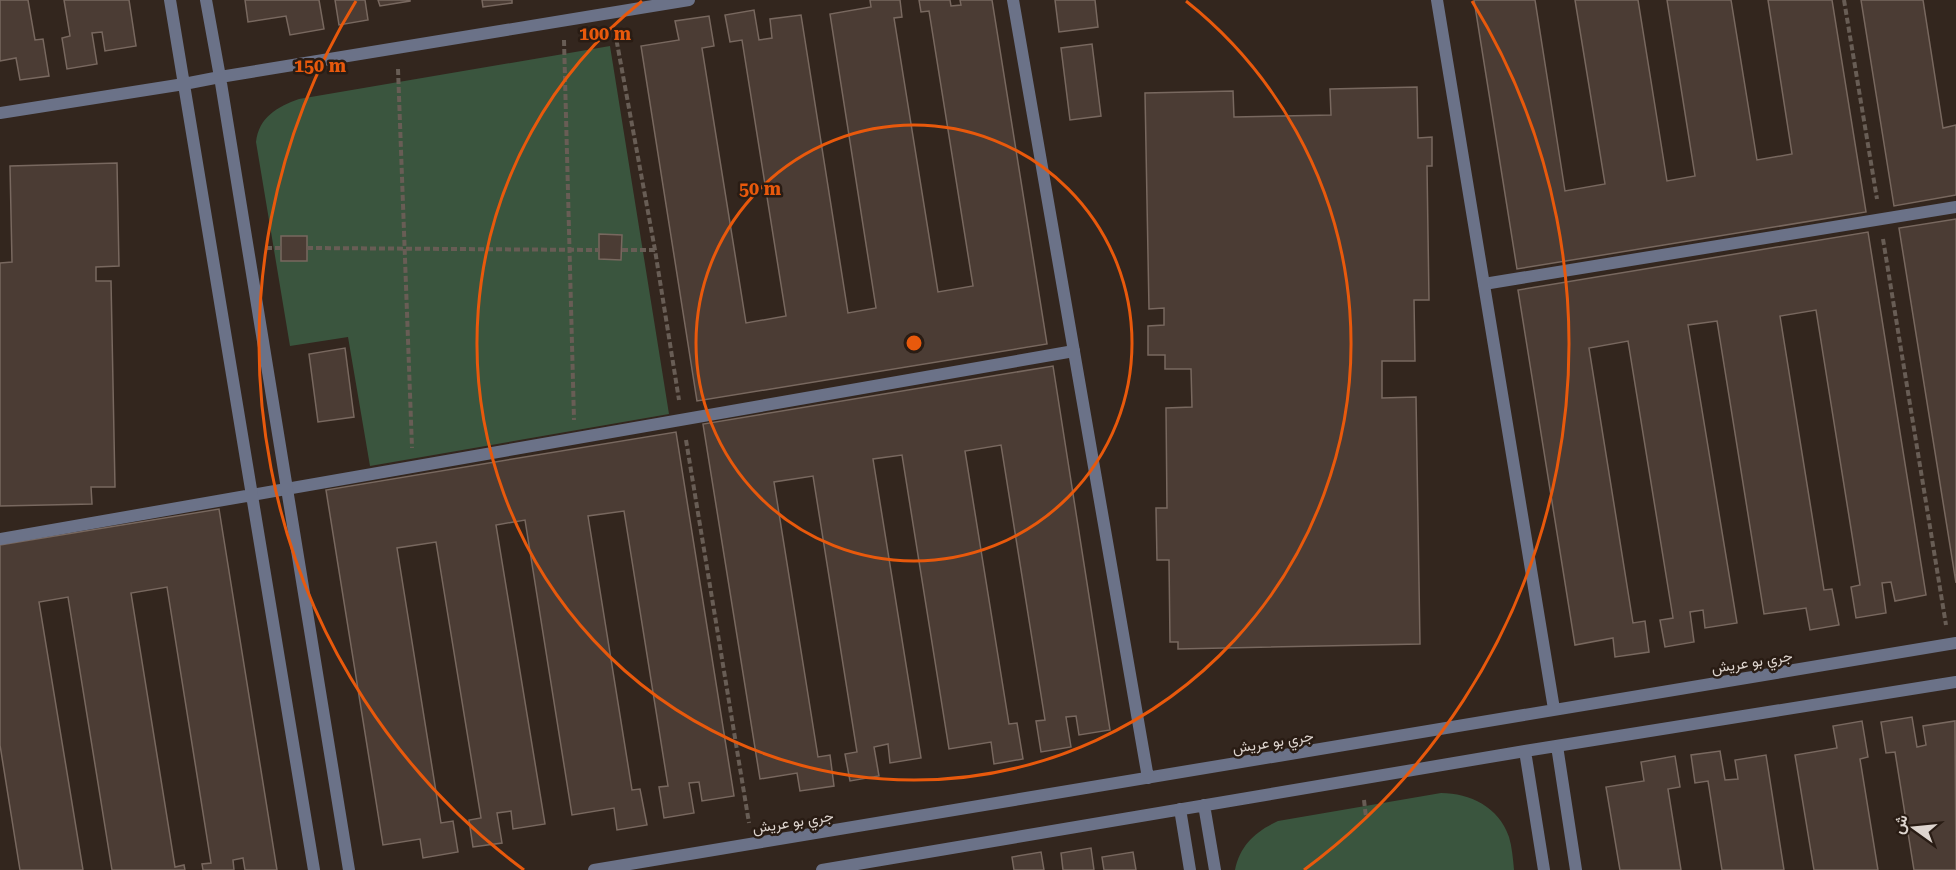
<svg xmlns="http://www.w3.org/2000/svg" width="1956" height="870" font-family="'Roboto Serif',Vazirmatn,serif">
	<rect width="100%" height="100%" fill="#33261e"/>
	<path fill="#3a553e" d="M610,46L669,414L370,466L348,337L290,346L256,142C259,117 277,107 299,99Z
		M1441,793C1470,793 1499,807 1509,837C1512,847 1513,859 1514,870H1235C1240,845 1256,831 1278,821Z"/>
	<path fill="#4b3c34" stroke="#78685f" stroke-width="1.5" d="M0,0H28L35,40L43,39L49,76L20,80L16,58L0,61Z
		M64,0H129L136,46L105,51L102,32L92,33L97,64L67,69L62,38L70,36Z
		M245,0H319L324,29L290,35L286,16L248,22Z
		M335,0H365L368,20L339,25Z
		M378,0H410V1L380,6Z
		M482,0H512V3L483,7Z
		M870,0H900L902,17L894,18L938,292L973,286L929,11L921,12L919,0H950L951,6L961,5L960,0H992L1047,344L697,401L641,46L679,40L675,21L709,16L714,46L702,48L746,323L786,316L742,40L730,42L725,15L754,10L759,40L772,38L770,19L801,15L848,313L876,308L830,14L871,7Z
		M1055,0H1095L1098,27L1059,32Z
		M1474,0H1535L1565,191L1605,184L1575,0H1638L1667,181L1695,176L1667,0H1731L1757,160L1792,154L1768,0H1832L1866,212L1517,269Z
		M1861,0H1923L1943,128L1956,125V195L1894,206Z
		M1092,44L1101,116L1070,120L1061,48Z
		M1417,87L1418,138L1432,137V166H1427L1429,300H1414L1415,361H1382V398L1416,397L1420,644L1178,649V642H1170L1169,560H1157L1156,508H1167L1166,408L1192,407L1191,369H1165V355H1148V326L1164,325V308L1149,309L1145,93L1233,91L1234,117L1331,115L1330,89Z
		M117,163L119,266L96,267V281H111L115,487H91L92,504L0,506V263L12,262L10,166Z
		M1956,219V583L1899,228Z
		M1868,232L1926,595L1895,601L1891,582L1882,583L1886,613L1856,618L1851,587L1860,585L1816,310L1780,316L1824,590L1832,589L1839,625L1810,630L1806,608L1764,614L1717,321L1688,325L1737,623L1705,628L1703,610L1690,612L1694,642L1665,647L1660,620L1673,618L1628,341L1589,348L1633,623L1645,621L1649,652L1615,657L1613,638L1575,645L1518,290Z
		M599,234L622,235L621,260L599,259Z
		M281,236H307V261H281Z
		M345,348L354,417L318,422L309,354Z
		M1053,366L1110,730L1079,735L1076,716L1066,717L1071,747L1041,752L1036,721L1045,720L1001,445L965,451L1009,724L1017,723L1023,759L994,764L991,742L949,749L902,455L873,459L921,758L890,763L888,744L874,747L879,776L850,781L845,754L857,752L813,476L774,482L818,757L830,755L834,786L800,791L797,773L760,779L703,424Z
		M676,432L734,796L702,801L699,782L689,783L694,813L664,818L659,787L668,786L624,511L588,516L632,790L640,789L647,825L617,830L614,808L572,815L525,520L496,525L545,824L513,829L511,811L497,813L502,843L473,847L469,820L481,818L436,542L397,548L441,823L453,821L458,852L423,858L420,839L383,845L326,490Z
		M219,509L277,870H245L243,858L233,860L234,870H203L202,864L211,863L167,587L131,593L175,867L184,865L185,870H112L68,597L39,602L83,870H20L0,745V545Z
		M1912,717L1917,747L1926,745L1923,726L1955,721L1956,870H1914L1895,752L1886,753L1881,722Z
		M1862,721L1868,757L1860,759L1878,870H1814L1795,755L1837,748L1833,726Z
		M1720,751L1725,780L1738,779L1735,760L1766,755L1784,870H1722L1708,781L1695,783L1691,755Z
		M1675,756L1680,787L1668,789L1681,870H1620L1606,787L1644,781L1641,762Z
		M1091,848L1094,870H1063L1061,853Z
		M1041,852L1044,870H1014L1012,857Z
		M1133,852L1136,870H1104L1102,857Z"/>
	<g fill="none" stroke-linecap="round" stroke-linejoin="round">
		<path stroke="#685d55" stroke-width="4" stroke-dasharray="6 3" stroke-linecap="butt" d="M1844,0L1877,199
			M615,32L655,250L679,400
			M564,40L574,420
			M398,69L412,448
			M1883,239L1946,625
			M266,248H281
			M307,248L599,250
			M622,250H655
			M686,440L749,823
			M1364,800L1366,817"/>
		<path stroke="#6b7288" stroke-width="12" d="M1484,284L1956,207
			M252,495L1074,351"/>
		<path stroke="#6b7288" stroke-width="12" d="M170,0L314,870
			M206,0L220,77L349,870
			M1013,0L1148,778
			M1437,0L1554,709
			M0,113L184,84L220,77L689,0
			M0,539L252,495
			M1557,746L1576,870
			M1525,751L1544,870
			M1204,805L1215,870
			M1180,809L1190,870
			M594,870L1956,643
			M822,870L1525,751L1956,682"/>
	</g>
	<g fill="none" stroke="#e8590c" stroke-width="3">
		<circle cx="914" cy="343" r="218"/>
		<path d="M1186 1A437 437 0 1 1 642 1"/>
		<path d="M524 870A655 655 0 0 1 356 1M1472 1A655 655 0 0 1 1304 870"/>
	</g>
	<g text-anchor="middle" stroke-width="5" stroke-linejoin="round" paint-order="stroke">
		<g font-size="15" fill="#ded5cf" stroke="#291c14">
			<text transform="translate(1752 662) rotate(-9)" y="5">جري بو عريش</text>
			<text transform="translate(1273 742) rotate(-9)" y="5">جري بو عريش</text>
			<text transform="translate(793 822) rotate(-9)" y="5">جري بو عريش</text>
		</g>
	</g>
	<circle cx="914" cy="343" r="9" fill="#e8590c" stroke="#291c14" stroke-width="3"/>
	<g font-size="18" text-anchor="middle" font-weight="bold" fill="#e8590c" stroke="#291c14" stroke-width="5" stroke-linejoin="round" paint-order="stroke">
		<text x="605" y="40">100 m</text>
		<text x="320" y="72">150 m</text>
		<text x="760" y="195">50 m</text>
	</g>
	<g transform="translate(1914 828) rotate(285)" stroke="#291c14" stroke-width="4.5" paint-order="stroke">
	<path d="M0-4.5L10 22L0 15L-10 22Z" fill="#ded5cf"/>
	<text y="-9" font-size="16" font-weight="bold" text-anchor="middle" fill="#ded5cf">ش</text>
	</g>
</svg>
